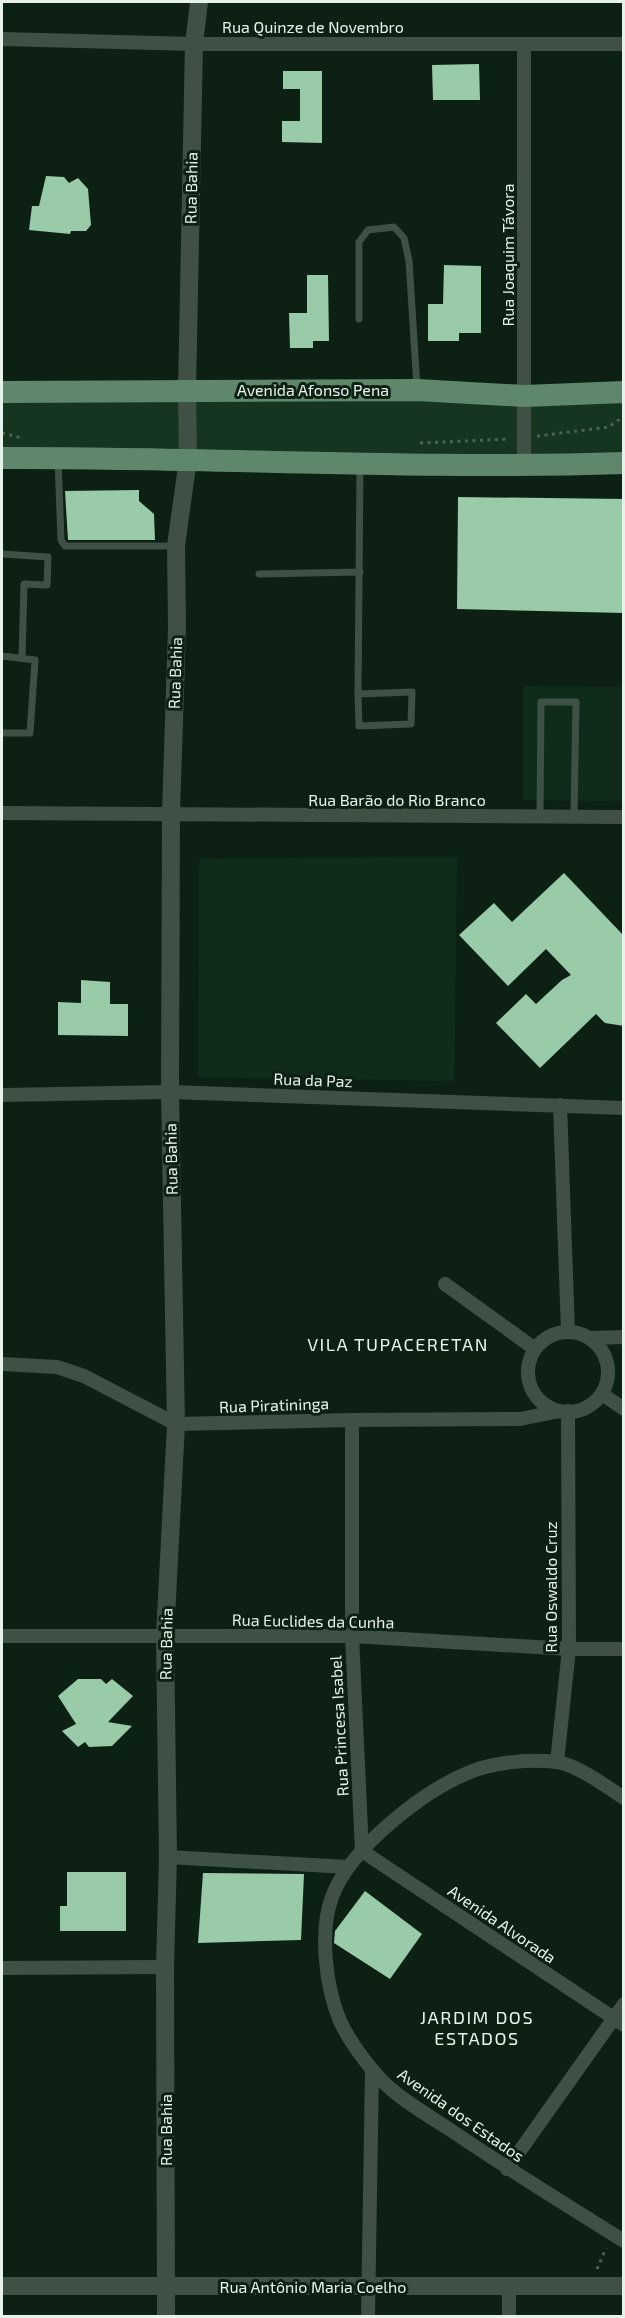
<svg xmlns="http://www.w3.org/2000/svg" width="625" height="2318" font-family="'Exo 2',sans-serif">
	<rect width="100%" height="100%" fill="#0c2113"/>
	<path fill="#0f2c1a" d="M523,686L623,687V801L523,800Z
		M457,857L454,1081L198,1077L199,859Z"/>
	<path fill="#163521" d="M2,392H623V463L2,458Z"/>
	<path fill="#99cba8" d="M479,64L480,100H433L432,65Z
		M283,71H322V143L282,142V121H300V89H283Z
		M46,176L64,177L69,183L78,178L88,189L91,225L86,231H71L70,234L29,230L32,206H39Z
		M444,265L481,266V333H459V341H428V304H443Z
		M307,275H328L329,341H313V348H290L289,313H307Z
		M139,490V501L154,514L155,540H68L65,491Z
		M458,497L624,499V613L457,609Z
		M564,873L624,936V1026L605,1023L596,1014L540,1068L496,1023L526,994L536,1004L562,980L571,975L546,949L508,986L459,935L494,903L512,922Z
		M81,980L110,982V1004H128V1036L58,1035V1002L81,1003Z
		M78,1679H101L106,1684L112,1679L133,1696L108,1722L132,1726L112,1746L89,1747L85,1742L78,1747L62,1731L76,1724L58,1696Z
		M67,1872H126V1931H60V1906H67Z
		M203,1873L304,1874L301,1940L198,1943Z
		M365,1891L422,1934L390,1979L334,1943L335,1931Z"/>
	<g fill="none" stroke-linecap="round" stroke-linejoin="round">
		<path stroke="#4e6155" stroke-width="3" stroke-dasharray="3 4.5" stroke-linecap="butt" d="M2,433L22,438
			M537,436L609,427L624,416
			M420,443L510,439
			M597,2269L606,2248"/>
		<path stroke="#3f5144" stroke-width="7" d="M359,319V242L368,230L394,227L404,238L409,261L417,387
			M58,460L61,540L65,546H176
			M2,554L48,557L47,585L24,584L22,658
			M259,574L360,572
			M2,656L35,660L30,733H2
			M412,692L411,724L359,726L358,694Z
			M358,694L360,468
			M540,817L541,702H576L574,817"/>
		<path stroke="#3f5144" stroke-width="14" d="M2,39L194,44H624
			M524,44V466
			M2,813L624,817
			M2,1095L170,1092L624,1108
			M560,1105L568,1332
			M445,1284L535,1349
			M528 1372a40 40 0 1 1 80 0a40 40 0 1 1-80 0Z
			M591,1338L624,1337
			M2,1364L57,1367L84,1376L176,1424L352,1420L520,1419L560,1411
			M602,1394L624,1409
			M352,1420V1636L362,1851L624,2025
			M2,1636H352L569,1649H624
			M557,1762L569,1649L568,1411
			M624,1798C607,1787 576,1764 556,1762C530,1759 495,1762 470,1772C423,1791 350,1848 332,1897C319,1932 326,1988 340,2021C350,2043 374,2075 392,2090C410,2105 432,2118 452,2131C508,2169 566,2205 624,2241
			M168,1857L348,1867
			M2,1968L165,1967
			M507,2169L624,2004
			M509,2286V2316
			M368,2316L372,2070"/>
		<path stroke="#3f5144" stroke-width="18" d="M2,2286H624
			M166,2316L165,1967L168,1857L165,1636L176,1424L170,1092L171,813L177,628L176,546L188,459L187,390L194,44L199,2"/>
		<path stroke="#5f876b" stroke-width="22" d="M2,392L417,390L525,396L624,392
			M2,458C209,457 416,470 624,463"/>
	</g>
	<g text-anchor="middle" stroke-width="6" stroke-linejoin="round" paint-order="stroke">
		<g font-size="16" fill="#e6f3ea" stroke="#0c2113">
			<text x="313" y="33">Rua Quinze de Novembro</text>
			<text transform="translate(191 188) rotate(-89)" y="6">Rua Bahia</text>
			<text transform="translate(508 255) rotate(-90)" y="6">Rua Joaquim Távora</text>
			<text x="313" y="396">Avenida Afonso Pena</text>
			<text transform="translate(175 673) rotate(-88)" y="6">Rua Bahia</text>
			<text x="397" y="806">Rua Barão do Rio Branco</text>
			<text transform="translate(313 1080) rotate(2)" y="6">Rua da Paz</text>
			<text transform="translate(171 1159) rotate(-91)" y="6">Rua Bahia</text>
			<text transform="translate(274 1405) rotate(-2)" y="6">Rua Piratininga</text>
			<text transform="translate(551 1587) rotate(-90)" y="6">Rua Oswaldo Cruz</text>
			<text transform="translate(313 1621) rotate(1)" y="6">Rua Euclides da Cunha</text>
			<text transform="translate(166 1644) rotate(-89)" y="6">Rua Bahia</text>
			<text transform="translate(339 1726) rotate(-93)" y="6">Rua Princesa Isabel</text>
			<text transform="translate(502 1924) rotate(34)" y="6">Avenida Alvorada</text>
			<text transform="translate(461 2115) rotate(35)" y="6">Avenida dos Estados</text>
			<text transform="translate(166 2130) rotate(-90)" y="6">Rua Bahia</text>
			<text x="313" y="2293">Rua Antônio Maria Coelho</text>
		</g>
		<g font-size="18" letter-spacing="1.5" fill="#e6f3ea" stroke="#0c2113">
			<text x="398" y="1351">VILA TUPACERETAN</text>
			<text x="477" y="2024">JARDIM DOS<tspan x="477" dy="21">ESTADOS</tspan></text>
		</g>
	</g>
	<rect width="625" height="2318" fill="none" stroke="#e6f3ea" stroke-width="6"/>
</svg>
